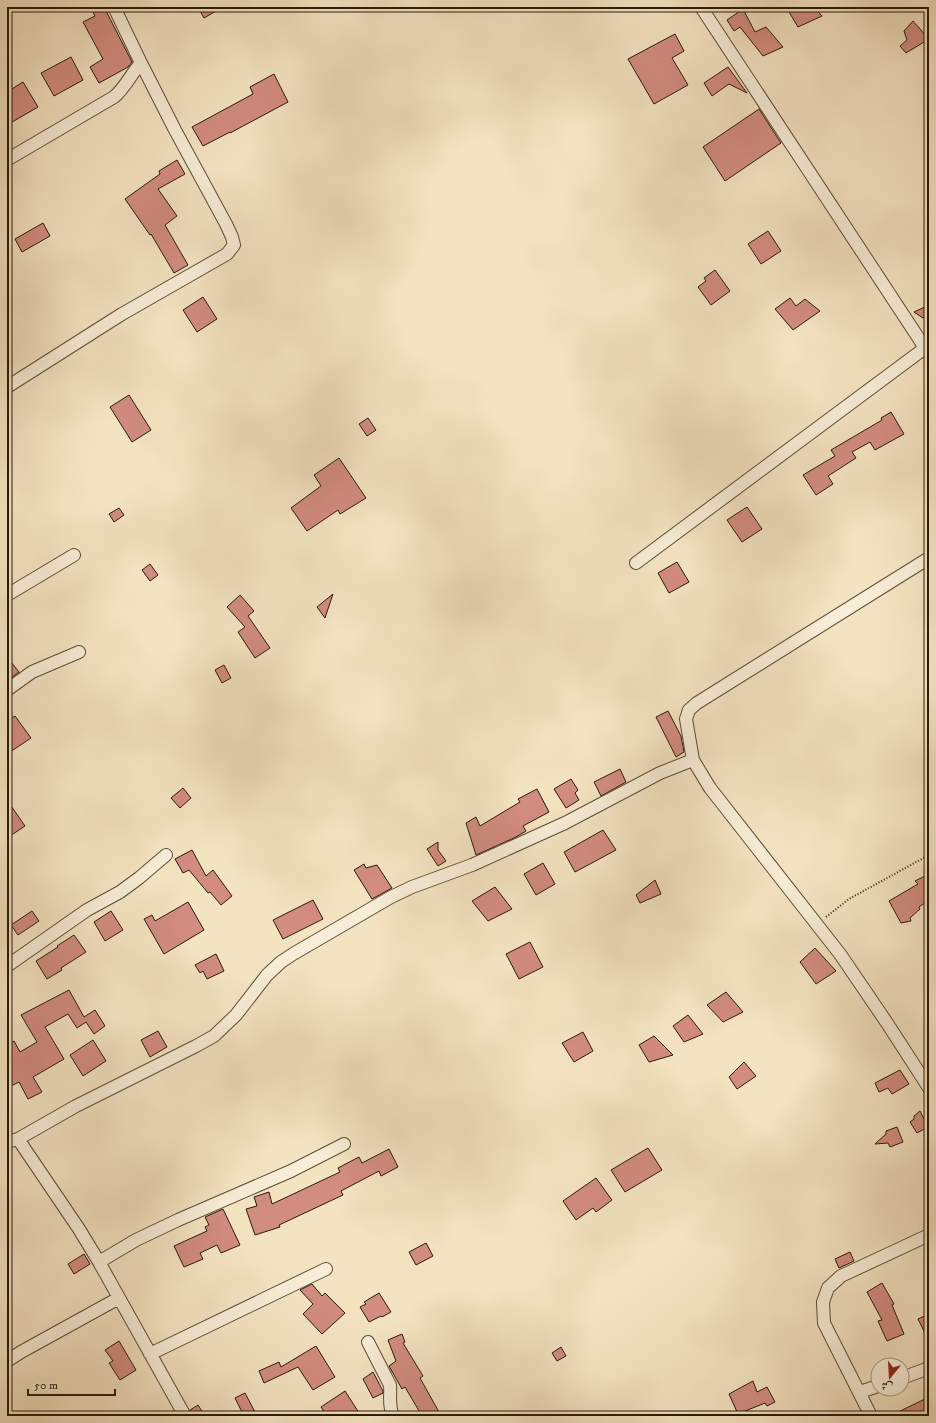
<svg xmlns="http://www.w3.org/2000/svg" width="936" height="1423" font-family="'IM FELL DW Pica',Amiri,serif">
	<rect width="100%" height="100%" fill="#f4e3c1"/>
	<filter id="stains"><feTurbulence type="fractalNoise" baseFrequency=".005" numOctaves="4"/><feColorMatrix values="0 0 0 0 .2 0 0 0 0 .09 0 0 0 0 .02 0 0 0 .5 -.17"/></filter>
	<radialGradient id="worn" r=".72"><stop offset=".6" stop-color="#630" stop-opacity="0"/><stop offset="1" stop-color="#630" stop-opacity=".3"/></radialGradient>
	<path fill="#d28c80" stroke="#281b09" d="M90,7H104L132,62L128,67L99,83L90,67L103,59L83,22L95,16Z
		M198,7H223L204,18Z
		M786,7H814L822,16L798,27Z
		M743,9L755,32L766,27L783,47L763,56L740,27L734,31L727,20Z
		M913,21L929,39L906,53L900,46L907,40L904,31Z
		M675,34L684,51L672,58L688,85L654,104L628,59Z
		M71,57L83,80L54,96L41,73Z
		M728,67L747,93L729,84L712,96L704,83Z
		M274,74L288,102L230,133V132L203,146L192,127L253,94L250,87Z
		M23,82L38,107L7,125V92Z
		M759,109L781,143L725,181L703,147Z
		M177,160L185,174L158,189L177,216L165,225L188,265L174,273L151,234L150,235L125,199L160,174L159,171Z
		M43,223L50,236L22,252L15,239Z
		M768,231L781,251L761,264L748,244Z
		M715,270L730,291L711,305L698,287L706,281L704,278Z
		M203,297L217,319L197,332L183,310Z
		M790,298L796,306L805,299L820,311L793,330L775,309Z
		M929,305V314L923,318L914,312Z
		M129,395L151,430L132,442L110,407Z
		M891,412L904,434L875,450L870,442L852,452L856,458L828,476L833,484L816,495L803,475L835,456L831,450L882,420L881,418Z
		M368,418L376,430L367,436L359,424Z
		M339,458L366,498L340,514L338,510L307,531L291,508L321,486L314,475Z
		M747,507L762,529L742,542L727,520Z
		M119,508L124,515L114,522L109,514Z
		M677,562L689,582L669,593L658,573Z
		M150,564L158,575L150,581L142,570Z
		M333,594L325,618L317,607Z
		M240,595L254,611L248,616L270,648L255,658L238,632L245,627L227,607Z
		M7,657L19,672L7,681Z
		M224,665L231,678L222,683L215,670Z
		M668,711L681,736L684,752L676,757L656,717Z
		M15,716L31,738L7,754V721Z
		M620,769L626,782L601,796L594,782Z
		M571,779L578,790L575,793L579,800L566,808L554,789Z
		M183,788L191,798L180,808L171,798Z
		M537,789L549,812L523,826L526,831L516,837L476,855L466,823L476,817L480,826L520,802L518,799Z
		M7,800L25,826L7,838Z
		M603,830L616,850L575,872L564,852Z
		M438,842V850L446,861L438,866L427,849Z
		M192,850L206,876L213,870L232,896L221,905L210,892L208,893L189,870L183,873L175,859Z
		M543,863L555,884L536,895L524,874Z
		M364,864L366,868L377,865L392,888L372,899L354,870Z
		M929,874V900L919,907L920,909L910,918L911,921L901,923L889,901L918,884L915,881Z
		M655,880L661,894L640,903L636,895Z
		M495,887L512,909L488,921L472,901Z
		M313,900L323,919L283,939L273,920Z
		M188,902L204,930L164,954L144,919L152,915L155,921Z
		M32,911L39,921L18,935L11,925Z
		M111,911L123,930L105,941L94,922Z
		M74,935L86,952L61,968L62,970L47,979L36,961L58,947L57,946Z
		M530,942L543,967L519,979L506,954Z
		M815,948L836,971L816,984L800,962Z
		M216,954L224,971L207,979L203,971L200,973L195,965Z
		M69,990L84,1017L95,1010L105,1026L94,1034L86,1022L77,1028L68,1014L45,1027L64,1059L33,1077L42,1092L28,1099L19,1082L7,1088V1045L14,1041L20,1052L37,1042L21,1015Z
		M726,992L743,1012L723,1022L707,1005Z
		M688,1015L703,1034L684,1042L673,1026Z
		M158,1031L167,1047L150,1057L141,1040Z
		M583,1032L593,1051L574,1062L562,1043Z
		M654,1036L673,1055L649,1062L639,1045Z
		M93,1040L106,1061L83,1076L70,1055Z
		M744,1062L756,1076L737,1089L729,1077Z
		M900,1070L909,1084L892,1094L888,1088L879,1092L875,1083Z
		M920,1111L928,1127L917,1133L910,1122L914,1119V1116Z
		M897,1127L903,1142L890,1147L888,1143L875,1144L886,1134V1131Z
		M648,1148L662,1170L625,1192L611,1170Z
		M389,1149L398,1167L381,1176L379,1171L341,1191L343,1195L279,1225L280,1227L255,1235L246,1209L257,1206L254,1197L269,1192L272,1204L340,1172L338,1168L359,1157L362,1163Z
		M596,1178L612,1200L596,1212L593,1208L576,1220L563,1201Z
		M223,1209L240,1245L221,1253L217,1245L200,1253L203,1259L184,1267L174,1246L207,1231L205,1227L209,1225L205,1217Z
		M426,1243L433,1256L416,1265L409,1252Z
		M850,1252L854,1261L839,1268L835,1259Z
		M84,1254L90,1264L74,1274L68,1264Z
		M882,1283L894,1304L892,1305L904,1334L887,1341L878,1321L882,1320L867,1292Z
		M312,1284L322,1296L325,1293L345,1313L322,1334L303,1314L313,1304L300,1290Z
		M379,1293L391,1312L382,1317L381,1316L369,1322L360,1307L366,1304L364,1302Z
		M929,1314V1341L918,1319Z
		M402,1334L405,1342L403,1343L423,1376L420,1378L439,1412L433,1416H422L405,1387L402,1389L389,1366L396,1361L388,1340Z
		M119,1341L136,1370L120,1380L109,1363L113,1361L105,1350Z
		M316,1346L335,1377L313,1390L298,1367L264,1383L259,1371L279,1362L281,1367Z
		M561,1347L566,1356L557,1361L552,1353Z
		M373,1372L383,1391V1393L373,1398L363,1379Z
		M753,1381L757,1392L767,1387L775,1402L767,1406L765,1403L738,1414L729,1394Z
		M345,1391L361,1416H327L321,1407Z
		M245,1393L257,1416H244L235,1398Z
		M929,1397V1416H890Z
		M198,1405L205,1416H192L190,1410Z"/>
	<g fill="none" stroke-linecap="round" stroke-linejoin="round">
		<defs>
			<path id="minor" d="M701,7L929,354
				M7,158H10L114,97C125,88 131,74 141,63L114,7
				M7,387L122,314L227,254L234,245L232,237L226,224L175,130L141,63
				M929,558L697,703L689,710L686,719L693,760L710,788L840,954L887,1023L929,1088
				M636,563L925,348
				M7,595L74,555
				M7,690L32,672L79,652
				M7,966L87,910L120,892L139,878L166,855
				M18,1139L76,1106L196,1046L214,1036L236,1015L267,975L281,962L293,954L391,897L412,887L472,865L565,823L660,773L693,760
				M7,1142L18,1139L79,1229L99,1262L185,1416
				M99,1262L136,1240L178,1220L291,1171L344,1144
				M368,1342L390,1385C391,1397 388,1404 393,1416
				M150,1354L326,1269
				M7,1361L21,1352L119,1298
				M902,1378L929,1368
				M860,1392L878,1386
				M871,1416L824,1323L823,1302L828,1288L841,1276L929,1235"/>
		</defs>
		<use href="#minor" stroke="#5b4d37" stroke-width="14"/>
		<path stroke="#281b09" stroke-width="2" stroke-dasharray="1 2" stroke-linecap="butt" d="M826,917L849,899L929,855"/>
		<use href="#minor" stroke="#f8edd7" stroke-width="12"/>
	</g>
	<rect width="936" height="1423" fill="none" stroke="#f4e3c1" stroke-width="24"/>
	<rect x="8" y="8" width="920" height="1407" fill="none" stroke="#281b09" stroke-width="2"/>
	<rect x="12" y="12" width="912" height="1399" fill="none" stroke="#281b09"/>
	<g transform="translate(890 1377) rotate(198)"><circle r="19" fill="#f8edd7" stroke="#a59985"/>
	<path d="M0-3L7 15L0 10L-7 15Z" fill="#8f2418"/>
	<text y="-6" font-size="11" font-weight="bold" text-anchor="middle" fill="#281b09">ش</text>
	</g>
	<path d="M28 1389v6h87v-6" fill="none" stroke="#281b09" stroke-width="2"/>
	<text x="34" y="1389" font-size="12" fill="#281b09" stroke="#f8edd7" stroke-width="3" paint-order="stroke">50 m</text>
	<rect width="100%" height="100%" filter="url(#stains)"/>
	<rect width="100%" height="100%" fill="url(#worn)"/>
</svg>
